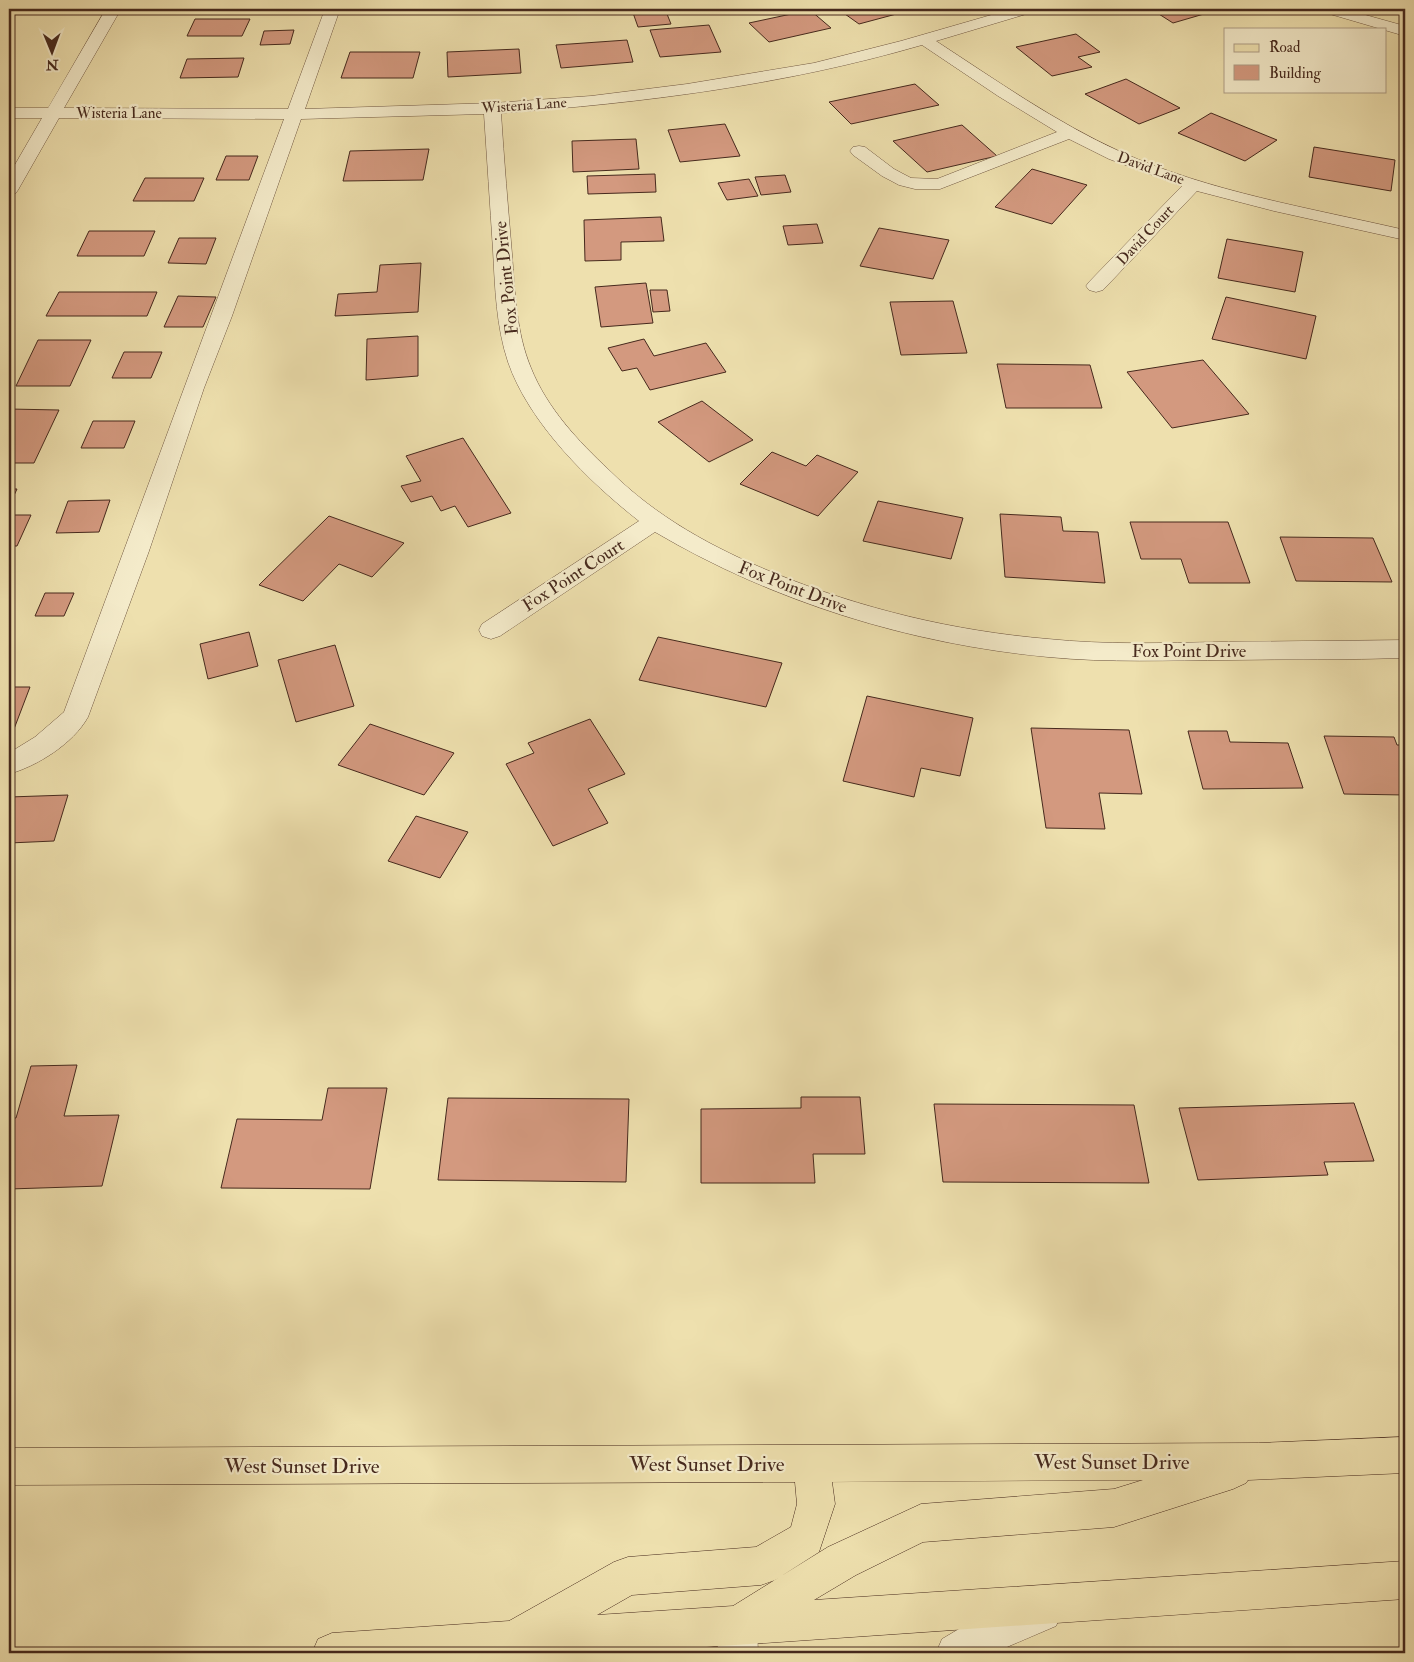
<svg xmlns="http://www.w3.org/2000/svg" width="1414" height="1662" font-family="'IM FELL Double Pica',serif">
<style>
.building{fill:#d3997f;stroke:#46291d}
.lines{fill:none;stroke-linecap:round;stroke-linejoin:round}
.minor-casing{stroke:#705741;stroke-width:1}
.major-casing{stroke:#46291d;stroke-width:1}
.minor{fill:#f4ebca;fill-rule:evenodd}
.major{fill:#eee0ae;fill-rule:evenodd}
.labels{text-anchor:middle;stroke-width:4.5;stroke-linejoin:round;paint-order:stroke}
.far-street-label{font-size:15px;fill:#46291d;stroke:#f4ebca}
.street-label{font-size:18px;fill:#46291d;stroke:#f4ebca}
.near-street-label{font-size:21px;fill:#46291d;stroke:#f4ebca}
</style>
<rect width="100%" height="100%" fill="#eee0ae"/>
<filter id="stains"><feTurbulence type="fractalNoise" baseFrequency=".004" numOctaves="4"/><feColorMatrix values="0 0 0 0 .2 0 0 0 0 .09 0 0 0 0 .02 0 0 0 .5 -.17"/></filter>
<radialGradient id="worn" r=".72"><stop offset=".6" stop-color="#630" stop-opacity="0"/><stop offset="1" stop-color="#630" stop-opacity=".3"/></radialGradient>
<!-- building -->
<g class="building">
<polygon points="9,9 19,9 12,19 9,20"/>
<polygon points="665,9 671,24 638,27 632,10"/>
<polygon points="838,9 915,9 859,24"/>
<polygon points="1151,9 1221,9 1173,23"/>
<polygon points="810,10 831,28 769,42 749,23"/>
<polygon points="195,19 250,19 242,36 187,36"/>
<polygon points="709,25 721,52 660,57 650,30"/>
<polygon points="294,30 290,44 260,45 264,31"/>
<polygon points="1076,34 1100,52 1078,57 1092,67 1052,76 1016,47"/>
<polygon points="627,40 633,62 561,68 556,45"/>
<polygon points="519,49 521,73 448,77 447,52"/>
<polygon points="350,52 420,52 413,78 341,78"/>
<polygon points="244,58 238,77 180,78 187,59"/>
<polygon points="1126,79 1180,108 1139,124 1085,94"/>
<polygon points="915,84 939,105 851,124 829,102"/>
<polygon points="1211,113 1277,140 1245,161 1178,133"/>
<polygon points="725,124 740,156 680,162 668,130"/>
<polygon points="962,125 997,156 927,172 893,141"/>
<polygon points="636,139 639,169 573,172 572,141"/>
<polygon points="1314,147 1395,160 1391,191 1309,177"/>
<polygon points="429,149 423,180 343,181 350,151"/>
<polygon points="226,156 258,156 249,180 216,180"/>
<polygon points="1032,169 1087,185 1052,224 995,207"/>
<polygon points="655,174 656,192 588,194 587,176"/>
<polygon points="785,175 791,192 761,195 755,177"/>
<polygon points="145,178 204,178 194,201 133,201"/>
<polygon points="749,179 758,196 727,200 718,183"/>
<polygon points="661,217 664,241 621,242 621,260 585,261 584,220"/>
<polygon points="817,224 823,243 788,245 783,226"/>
<polygon points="879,228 949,240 933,279 860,266"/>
<polygon points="89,231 155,231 144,256 77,256"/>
<polygon points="179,238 216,238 206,264 168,263"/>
<polygon points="1227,239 1303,252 1295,292 1218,278"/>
<polygon points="421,263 418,312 335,316 338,294 377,292 380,265"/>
<polygon points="646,283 653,323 601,327 595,287"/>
<polygon points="650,290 667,290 670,311 653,312"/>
<polygon points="59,292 157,292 147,316 46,316"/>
<polygon points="178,296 216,297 203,327 164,327"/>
<polygon points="1226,297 1316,316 1306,359 1212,339"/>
<polygon points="953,301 967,353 901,355 890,302"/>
<polygon points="418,336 418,376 366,380 367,339"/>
<polygon points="644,339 654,356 706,343 726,372 650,390 637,368 622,371 608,348"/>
<polygon points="38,340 91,340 70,386 16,386"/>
<polygon points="124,352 162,352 151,378 112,378"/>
<polygon points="1203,360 1249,414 1172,428 1127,372"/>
<polygon points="997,364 1090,365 1102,408 1006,408"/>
<polygon points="702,401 753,440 709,462 658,422"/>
<polygon points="9,409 59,410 34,463 9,463"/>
<polygon points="93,421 135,421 124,448 81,448"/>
<polygon points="463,438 511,513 468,527 455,506 441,511 432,496 411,502 401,486 421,481 406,456"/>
<polygon points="772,452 806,466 817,455 858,472 818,516 740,484"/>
<polygon points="9,489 17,489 9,506"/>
<polygon points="110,500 99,532 56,533 68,501"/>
<polygon points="878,501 963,518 951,559 863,541"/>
<polygon points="1000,514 1061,517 1063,531 1098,532 1105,583 1005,577"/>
<polygon points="9,515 31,515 17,546 9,546"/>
<polygon points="329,516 404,543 372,577 339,564 303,601 259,585"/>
<polygon points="1130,522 1228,522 1250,583 1189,583 1181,559 1141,559"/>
<polygon points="1280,537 1373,538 1392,582 1296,581"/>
<polygon points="45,593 74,593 64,616 35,616"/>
<polygon points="249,632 258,666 208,679 200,644"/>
<polygon points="658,637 782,663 766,707 639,680"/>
<polygon points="335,645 354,706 296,722 278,660"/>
<polygon points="9,687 30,687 14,729 9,729"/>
<polygon points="867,696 973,718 960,776 921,768 914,797 843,781"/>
<polygon points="590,719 625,774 588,789 608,823 553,846 506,764 534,753 528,743"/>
<polygon points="370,724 454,753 424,795 338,765"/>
<polygon points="1031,728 1129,730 1142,794 1099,793 1105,829 1046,828"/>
<polygon points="1188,731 1227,731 1230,742 1288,743 1303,788 1203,789"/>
<polygon points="1324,736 1394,737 1397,745 1405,745 1405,795 1344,794"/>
<polygon points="68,795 54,841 9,843 9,797"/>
<polygon points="416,816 468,832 440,878 388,861"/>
<polygon points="77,1065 64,1116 119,1115 102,1186 9,1189 9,1118 16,1118 31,1066"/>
<polygon points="328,1088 387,1088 370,1189 221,1188 237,1119 322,1120"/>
<polygon points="801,1097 860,1097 865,1154 813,1154 815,1183 701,1183 701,1109 801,1108"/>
<polygon points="448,1098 629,1099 626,1182 438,1180"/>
<polygon points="1354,1103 1374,1161 1324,1162 1328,1175 1198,1180 1179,1108"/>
<polygon points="934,1104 1134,1105 1149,1183 943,1182"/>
</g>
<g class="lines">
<defs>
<g id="minor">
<path d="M106 9H121L64 108 288 109 325 9H340L305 109 494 103 591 96 687 84 814 63 901 41 1012 9H1035L1033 12 936 41C996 80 1055 122 1121 152 1210 192 1310 208 1405 230V240L1274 211 1197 191 1103 290 1096 292 1089 290 1086 286 1089 282 1182 186 1109 159 1069 139 940 189H915L899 185 882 176 853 155 850 151 853 147 859 146 865 147 894 169 911 178 937 179 1057 132 998 96 922 45C784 85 643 103 501 113 504 160 508 207 512 254 515 292 516 332 531 368 547 408 578 441 609 470 656 517 713 548 774 573 862 609 954 631 1048 639 1106 645 1163 643 1221 642 1282 641 1344 641 1405 640V658C1347 660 1289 659 1230 660 1170 660 1109 663 1048 657 910 644 774 602 655 532L500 636 491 639 482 636 479 630 482 624 639 521C589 482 529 423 508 362 496 326 495 287 493 250 490 204 487 159 484 114L301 119 232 316 204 388 149 551 88 717C73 744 37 766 9 774V753L35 737 64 712 284 119 59 118 18 190 15 194 9 195V175L42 118H9V108H48Z"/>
<polygon points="1320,9 1344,9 1405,26 1405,36 1323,12"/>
<polygon points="1042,1592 1056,1598 1062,1612 1056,1626 993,1653 936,1653 942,1639 969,1623"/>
<polygon points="737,1606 751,1612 757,1626 758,1653 718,1653 717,1626 723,1612"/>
</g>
<path id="major" d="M1405 1437V1473L1248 1480 1246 1483 1233 1489 1114 1527 923 1542 856 1575 814 1600 1405 1561V1599L619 1653H312L318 1639 332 1633 509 1621 614 1562 628 1557 756 1547 791 1527 797 1504 795 1482 9 1485V1448L1258 1443ZM1143 1480 1114 1489 921 1504 828 1547 733 1606 597 1615 632 1595 761 1585 775 1580 819 1552 835 1504 832 1482Z"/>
</defs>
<!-- minor casing -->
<use href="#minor" class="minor-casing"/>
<!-- major casing -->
<use href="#major" class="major-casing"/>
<!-- minor -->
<use href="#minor" class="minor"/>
<!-- major -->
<use href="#major" class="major"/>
</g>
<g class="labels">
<!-- far-street labels -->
<g class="far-street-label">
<text transform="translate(524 105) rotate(-4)" y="5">Wisteria Lane</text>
<text x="119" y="118">Wisteria Lane</text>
<text transform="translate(1151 168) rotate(20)" y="5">David Lane</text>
<text transform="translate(1145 235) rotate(-47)" y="5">David Court</text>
</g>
<!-- street labels -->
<g class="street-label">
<text transform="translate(506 278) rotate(-96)" y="6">Fox Point Drive</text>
<text transform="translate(573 575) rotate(-33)" y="6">Fox Point Court</text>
<text transform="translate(793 587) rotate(21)" y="6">Fox Point Drive</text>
<text x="1189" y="657">Fox Point Drive</text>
</g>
<!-- near-street labels -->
<g class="near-street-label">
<text x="1112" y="1469">West Sunset Drive</text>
<text x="707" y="1471">West Sunset Drive</text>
<text x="302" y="1473">West Sunset Drive</text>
</g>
</g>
<!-- margin -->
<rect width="1414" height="1662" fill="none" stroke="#eee0ae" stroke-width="30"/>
<rect x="10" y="10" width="1394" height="1642" fill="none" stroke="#46291d" stroke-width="2.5"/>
<rect x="15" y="15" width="1384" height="1632" fill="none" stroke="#46291d"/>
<!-- legend -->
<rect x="1224" y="28" width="162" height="65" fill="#f4ebca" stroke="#ae9d85"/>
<rect x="1234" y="44" width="25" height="8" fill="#eee0ae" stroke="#ae9d85"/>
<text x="1269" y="52" font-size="15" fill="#46291d">Road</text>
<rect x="1234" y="65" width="25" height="15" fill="#d3997f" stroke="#ae9d85"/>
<text x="1269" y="78" font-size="15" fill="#46291d">Building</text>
<!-- north arrow -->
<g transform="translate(52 52) rotate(179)" stroke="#f4ebca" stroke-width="4" paint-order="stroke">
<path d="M0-4L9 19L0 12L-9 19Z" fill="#46291d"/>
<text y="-8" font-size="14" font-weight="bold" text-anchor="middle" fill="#46291d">N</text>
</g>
<rect width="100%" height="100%" filter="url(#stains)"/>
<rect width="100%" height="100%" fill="url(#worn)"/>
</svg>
